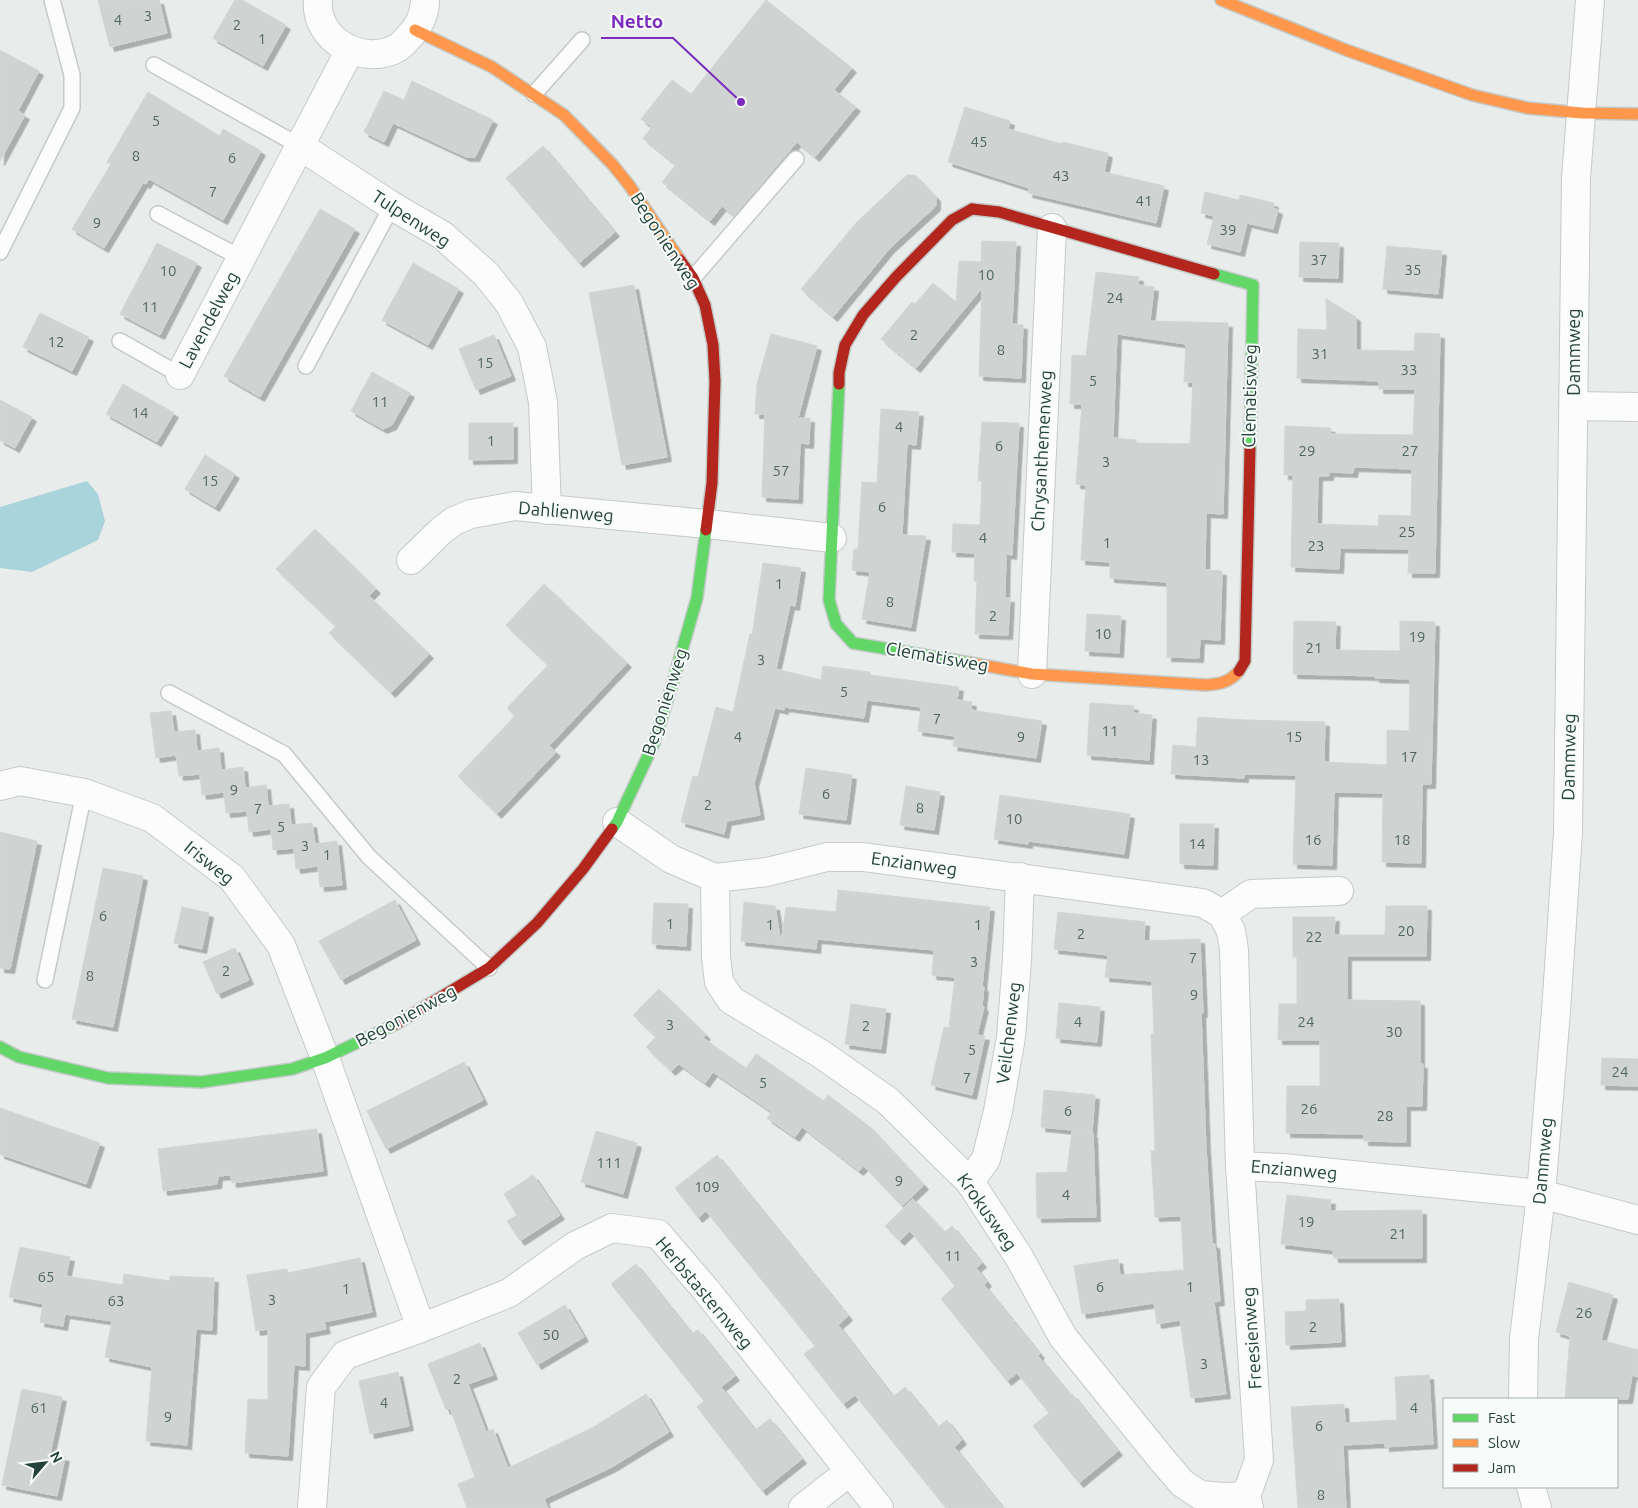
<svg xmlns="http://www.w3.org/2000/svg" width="1638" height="1508" font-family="Ubuntu,sans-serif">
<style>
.water{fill:#a9d4db}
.building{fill:#cfd4d2;stroke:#d1d6d4;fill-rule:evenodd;filter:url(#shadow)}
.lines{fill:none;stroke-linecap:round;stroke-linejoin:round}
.lane-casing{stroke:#c5cac8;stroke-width:18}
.street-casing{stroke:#c5cac8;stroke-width:30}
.fast-casing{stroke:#c3cbc8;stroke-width:14}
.slow-casing{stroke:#c3cbc8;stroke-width:14}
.jam-casing{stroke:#c3cbc8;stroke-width:14}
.lane{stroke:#fcfcfc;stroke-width:15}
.street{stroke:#fcfcfc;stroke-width:28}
.fast{stroke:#63d668;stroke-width:11}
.slow{stroke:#ff974d;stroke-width:11}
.jam{stroke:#b3261e;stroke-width:11}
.labels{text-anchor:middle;stroke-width:4;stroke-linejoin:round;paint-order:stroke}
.number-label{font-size:15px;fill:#506761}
.street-label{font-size:18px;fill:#24423a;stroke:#f7fbf9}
.leader{fill:none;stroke:#7b2cbf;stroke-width:2}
.callout-dot{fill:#7b2cbf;stroke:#f7fbf9;stroke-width:2}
.callout-label{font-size:19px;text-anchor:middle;font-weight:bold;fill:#7b2cbf;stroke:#f7fbf9;stroke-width:4;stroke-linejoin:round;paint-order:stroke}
</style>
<defs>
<filter id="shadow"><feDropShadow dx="4.5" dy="4.5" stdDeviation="0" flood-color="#0004"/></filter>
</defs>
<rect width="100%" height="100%" fill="#e8edeb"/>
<!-- water -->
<polygon class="water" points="87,481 98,494 105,521 98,540 32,572 0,568 0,507"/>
<!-- building -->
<g class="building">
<polygon points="98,0 159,0 167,33 110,47"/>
<polygon points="235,0 242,0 286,25 263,66 213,38"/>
<polygon points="766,0 852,68 834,90 856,107 815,157 797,142 734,216 722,206 710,221 662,182 676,165 643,138 652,127 641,119 672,80 691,94"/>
<polygon points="0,50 39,71 18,111 25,115 0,161"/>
<polygon points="412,81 493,120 475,157 466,157 393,123 384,142 364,132 384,91 404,100"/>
<polygon points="148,92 220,136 223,129 261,151 223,220 149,179 146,184 143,183 104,248 72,229 111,164 107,162"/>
<polygon points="965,107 1010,121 1008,129 1062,144 1063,142 1108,153 1104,172 1164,186 1156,223 1028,193 1029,188 948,162"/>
<polygon points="543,146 615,232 579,263 506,178"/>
<polygon points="907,175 915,175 936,197 936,206 890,248 833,317 801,289 856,223"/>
<polygon points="1205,192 1239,200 1240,195 1274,203 1273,208 1278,210 1273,229 1247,223 1240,252 1207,244 1214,216 1201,213"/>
<polygon points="320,209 355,229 260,397 224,376"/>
<polygon points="982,241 1016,242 1012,324 1023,325 1021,378 979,376 982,288 916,368 881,339 912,302 915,304 933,283 956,302 959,261 981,262"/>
<polygon points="1300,242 1339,243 1338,278 1299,277"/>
<polygon points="157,243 197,263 160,335 120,314"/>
<polygon points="1387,246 1442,251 1438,294 1383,289"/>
<polygon points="413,263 459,289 428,345 382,320"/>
<path d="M1096 272 1139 277 1138 285 1154 287 1150 321 1228 323 1223 514 1206 513 1205 570 1222 571 1220 640 1200 639 1199 658 1167 657V582L1110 578V562L1081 560 1086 485 1076 484 1082 404H1070L1072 355 1086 356ZM1117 334 1186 344 1184 382H1193L1190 444 1136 443V440L1113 438Z"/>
<polygon points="634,285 667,457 622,465 589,293"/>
<path d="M1326 299 1356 317V350L1414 351 1415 333 1440 334 1435 573H1408L1409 549 1340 548 1339 569 1291 567 1293 475H1284L1285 426 1331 428 1330 434 1413 435 1415 389H1379V381L1297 378 1298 329 1327 330ZM1354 467 1412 469 1411 516 1379 515 1378 526 1317 524 1318 476H1329V472L1353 473Z"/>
<polygon points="40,313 89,337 72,371 23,347"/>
<polygon points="771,334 817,346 798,418 810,418 809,444 800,443 798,499 762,497 765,414 755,414 757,384"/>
<polygon points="494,335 511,376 476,390 459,349"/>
<polygon points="372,372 410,393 392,425 383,429 351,411"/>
<polygon points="123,384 174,413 157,442 106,414"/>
<polygon points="0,400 32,417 15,448 0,440"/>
<polygon points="881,409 919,412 916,445 907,444 902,535 926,536 911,627 862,619 870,572 852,570 854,549 858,549 862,482 877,483"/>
<polygon points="982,422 1019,423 1012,555 1006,554 1005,598 1010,598 1008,635 975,634 977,581 974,581 975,553 952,552 953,524 980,525 982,481 978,481"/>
<polygon points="469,423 513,423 513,459 469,460"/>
<polygon points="205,455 235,474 215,507 185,489"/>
<polygon points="315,529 376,589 369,596 429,654 391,693 329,633 336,626 276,569"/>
<polygon points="763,563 801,568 795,606 790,605 776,669 821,680 823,666 870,672 870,675 959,687 957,700 972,702 971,710 1042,721 1036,758 953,746 955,736 918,731 921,707 867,700 864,718 784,707 784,710 775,708 754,783 760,815 727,821 724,834 681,822 693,776 698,777 716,707 733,712 750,634 752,635"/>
<polygon points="544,584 627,663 549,746 556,752 497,814 458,776 515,716 507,708 548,665 506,625"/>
<polygon points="1087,614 1121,616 1119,653 1085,651"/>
<polygon points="1294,621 1336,622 1335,650 1400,651 1400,621 1435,622 1431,784 1422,784 1421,863 1382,862 1383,793 1334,792 1332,865 1293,864 1296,775 1244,774 1244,778 1171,774 1173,745 1196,747 1198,717 1246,720 1325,722 1324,762 1387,765 1387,730 1409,731 1410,679 1375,678 1375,676 1293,674"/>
<polygon points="1090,703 1134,706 1133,713 1152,715 1149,760 1087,755"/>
<polygon points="171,711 174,732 195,730 197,751 219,748 221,770 243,767 245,788 266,785 268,806 289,804 291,825 312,823 315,844 337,841 342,885 320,887 318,866 296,869 294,848 273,850 271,829 249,832 247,811 226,813 224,792 202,795 200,774 179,776 176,755 156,758 150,713"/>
<polygon points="806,768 852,775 846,820 799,814"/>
<polygon points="906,786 940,792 934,830 900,825"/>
<polygon points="1000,795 1130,814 1124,854 1028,841 1028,844 994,839"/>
<polygon points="1180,824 1214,824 1213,865 1180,864"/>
<polygon points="0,832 37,841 10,969 0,968"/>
<polygon points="103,868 143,876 113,1027 72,1019"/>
<polygon points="838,890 990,907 982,987 984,987 982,1006 984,1007 977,1035 985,1036 972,1095 931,1085 944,1027 949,1028 955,977 932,975 934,950 817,939 816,949 741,941 744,902 775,906 781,944 786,907 836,912"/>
<polygon points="395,900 416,940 341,980 319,941"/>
<polygon points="654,903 688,904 686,946 652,944"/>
<polygon points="1386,906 1427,906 1426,956 1347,956 1347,1000 1420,1001 1420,1064 1423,1064 1422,1106 1406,1106 1406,1142 1364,1141 1364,1134 1286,1133 1287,1086 1320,1086 1320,1040 1278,1040 1279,1004 1297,1004 1297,957 1293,957 1293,917 1335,917 1334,935 1385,935"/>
<polygon points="182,907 209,913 202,949 174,943"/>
<polygon points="1058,912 1145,922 1144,941 1200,939 1203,1013 1201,1013 1206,1148 1212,1244 1215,1244 1220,1301 1214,1302 1226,1394 1191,1398 1180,1320 1157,1324 1154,1303 1082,1314 1074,1266 1118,1259 1120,1275 1184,1270 1181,1216 1155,1217 1151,1151 1155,1151 1151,1034 1154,1034 1152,981 1105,977 1108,955 1054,949"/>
<polygon points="235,948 249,980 217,994 203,962"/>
<polygon points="659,989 706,1035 703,1038 746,1068 756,1054 824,1101 828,1095 870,1127 924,1185 902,1206 864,1166 859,1171 802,1127 795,1137 767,1118 772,1112 713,1072 705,1083 679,1064 671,1071 646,1047 656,1037 633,1015"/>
<polygon points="1059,1003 1100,1007 1097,1042 1056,1038"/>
<polygon points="851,1004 886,1009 881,1049 845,1044"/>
<polygon points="1602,1058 1638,1059 1638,1086 1601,1085"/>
<polygon points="464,1062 483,1100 386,1149 367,1111"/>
<polygon points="1044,1090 1095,1095 1092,1132 1041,1127"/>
<polygon points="0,1108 100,1143 86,1184 0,1154"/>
<polygon points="317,1129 323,1171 232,1183 231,1175 218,1176 217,1184 163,1191 158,1149"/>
<polygon points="596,1131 637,1143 623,1194 581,1182"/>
<polygon points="1072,1131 1093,1133 1096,1217 1037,1218 1036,1173 1067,1172"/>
<polygon points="717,1155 848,1316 838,1325 893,1397 905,1387 938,1427 947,1420 962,1440 954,1447 1003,1508 946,1508 855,1395 843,1404 804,1354 815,1346 706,1211 698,1218 675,1188"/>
<polygon points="533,1175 560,1215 520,1241 507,1221 517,1215 504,1194"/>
<polygon points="1287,1195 1331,1200 1330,1211 1422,1210 1422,1258 1334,1258 1333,1250 1281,1244"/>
<polygon points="913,1199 945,1232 952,1226 982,1263 976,1268 987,1282 984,1285 1040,1354 1038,1356 1070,1395 1072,1394 1118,1451 1079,1483 1033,1426 1049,1413 1017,1373 1007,1381 941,1299 955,1286 910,1231 900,1241 885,1226"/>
<polygon points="20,1247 70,1257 66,1276 123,1285 124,1274 170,1281 170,1276 214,1278 212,1330 196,1329 187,1445 146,1441 152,1367 105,1357 112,1321 65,1314 63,1326 40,1322 43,1304 9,1297"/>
<polygon points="360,1258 372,1312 324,1322 326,1329 305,1333 305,1366 294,1365 288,1456 245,1453 248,1399 268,1400 268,1329 256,1331 247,1275 287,1269 288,1273"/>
<polygon points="636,1264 692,1334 698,1330 735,1376 721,1387 755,1430 770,1419 802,1459 762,1491 697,1407 704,1401 611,1284"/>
<polygon points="1569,1282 1613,1295 1601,1340 1638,1350 1638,1377 1632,1375 1628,1399 1565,1399 1570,1336 1556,1332"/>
<polygon points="1339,1299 1341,1342 1286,1345 1285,1312 1306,1311 1306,1300"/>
<polygon points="565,1305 584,1337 537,1365 518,1333"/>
<polygon points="480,1343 493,1375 468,1384 486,1432 493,1429 508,1468 592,1428 646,1394 669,1432 612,1467 544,1499 548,1508 467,1508 458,1484 475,1477 450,1408 446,1410 428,1364"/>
<polygon points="398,1372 409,1426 370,1434 359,1381"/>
<polygon points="1429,1375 1433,1444 1385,1447 1385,1443 1343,1445 1346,1508 1298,1508 1291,1407 1344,1404 1345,1423 1397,1420 1395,1377"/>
<polygon points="22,1389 62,1397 50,1454 65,1457 57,1496 2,1485"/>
</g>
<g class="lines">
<defs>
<g id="lane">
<polyline points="154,65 300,146"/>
<polyline points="534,94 582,40"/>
<polyline points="158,214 241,258"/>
<polyline points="0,252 72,108 72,75 52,0"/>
<polyline points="693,278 796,159"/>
<polyline points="120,341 180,375"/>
<polyline points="306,366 392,206"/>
<polyline points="169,693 284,754 369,857 489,968"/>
<polyline points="45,980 84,793"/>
</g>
<g id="street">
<path d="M318 0C314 40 364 67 397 48 401 46 405 41 408 38 419 27 425 15 425 0"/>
<polyline points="300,146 392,206 442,235 486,274 509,303 532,347 543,402 547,510"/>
<polyline points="180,375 350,50"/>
<polyline points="1574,406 1638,407"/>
<polyline points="411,560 442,530 454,521 471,514 515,506 707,524 832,538"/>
<polyline points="1032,674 1052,228"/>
<polyline points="0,786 20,781 84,793 152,818 232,878 281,945 325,1058 421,1328"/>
<polyline points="617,822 671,859 715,878 767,872 827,857 863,857 1203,903 1222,914 1231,931 1234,950 1240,1166 1283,1168 1541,1194 1638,1220"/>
<polyline points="715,878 716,957 719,982 731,1000 821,1054 888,1101 970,1182 1019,1257 1063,1337 1159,1456 1182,1483 1200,1495 1223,1497 1246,1496"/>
<polyline points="1222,914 1251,894 1339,891"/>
<polyline points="1240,1166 1259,1460 1246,1496 1249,1508"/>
<polyline points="970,1182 986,1159 998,1111 1011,1037 1017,960 1020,877"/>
<polyline points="1523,1399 1524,1339 1541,1194 1556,1011 1568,833 1576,178 1590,0"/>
<polyline points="1531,1487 1537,1508"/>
<polyline points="312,1508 321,1387 345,1355 421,1328 509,1293 575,1246 612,1228 658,1234 706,1290 879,1508"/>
<polyline points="803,1508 849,1472"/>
</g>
<g id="fast">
<polyline points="1214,274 1253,285 1250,449"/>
<polyline points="839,384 829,600 836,624 853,643 970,663"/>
<polyline points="612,829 617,822 654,743 672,685 697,598 706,530"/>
<polyline points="0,1047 19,1057 108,1078 202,1082 292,1069 325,1058 396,1024"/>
</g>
<g id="slow">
<polyline points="1221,0 1346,50 1472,95 1527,108 1582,113 1638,114"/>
<polyline points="415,30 492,67 564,115 613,165 629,185 680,260"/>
<path d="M970 663 1032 674 1206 685C1220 684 1230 682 1239 671"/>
</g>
<g id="jam">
<polyline points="972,209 999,212 1214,274"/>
<polyline points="680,260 693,278 705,305 713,345 715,381 712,483 706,530"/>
<polyline points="839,384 839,373 845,345 863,315 896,277 952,220 972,209"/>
<polyline points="1239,671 1245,661 1250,449"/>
<polyline points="396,1024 489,968 537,923 583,869 612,829"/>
</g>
</defs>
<!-- lane casing -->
<use href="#lane" class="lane-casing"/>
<!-- street casing -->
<use href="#street" class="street-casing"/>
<!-- fast casing -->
<use href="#fast" class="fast-casing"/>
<!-- slow casing -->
<use href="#slow" class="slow-casing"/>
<!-- jam casing -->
<use href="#jam" class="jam-casing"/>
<!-- lane -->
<use href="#lane" class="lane"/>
<!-- street -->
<use href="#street" class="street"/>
<!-- fast -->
<use href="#fast" class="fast"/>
<!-- slow -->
<use href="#slow" class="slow"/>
<!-- jam -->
<use href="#jam" class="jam"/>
</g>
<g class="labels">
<!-- number labels -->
<g class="number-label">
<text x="148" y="21">3</text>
<text x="118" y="25">4</text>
<text x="237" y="30">2</text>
<text x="262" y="44">1</text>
<text x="156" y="126">5</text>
<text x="979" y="147">45</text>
<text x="136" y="161">8</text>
<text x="232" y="163">6</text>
<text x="1061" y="181">43</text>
<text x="213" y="197">7</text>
<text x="1144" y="206">41</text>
<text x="97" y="228">9</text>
<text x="1228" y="235">39</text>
<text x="1319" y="265">37</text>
<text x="1413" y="275">35</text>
<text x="168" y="276">10</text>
<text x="986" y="280">10</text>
<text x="1115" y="303">24</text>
<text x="150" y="312">11</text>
<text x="914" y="340">2</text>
<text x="56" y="347">12</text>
<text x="1001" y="355">8</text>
<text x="1320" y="359">31</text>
<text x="485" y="368">15</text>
<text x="1409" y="375">33</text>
<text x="1093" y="386">5</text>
<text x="380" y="407">11</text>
<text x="140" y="418">14</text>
<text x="899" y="432">4</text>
<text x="491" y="446">1</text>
<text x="999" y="451">6</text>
<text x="1307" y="456">29</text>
<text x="1410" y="456">27</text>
<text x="1106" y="467">3</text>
<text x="781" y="476">57</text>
<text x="210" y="486">15</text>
<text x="882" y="512">6</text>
<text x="1407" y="537">25</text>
<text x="983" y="543">4</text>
<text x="1107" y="548">1</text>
<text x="1316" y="551">23</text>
<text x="779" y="589">1</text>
<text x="890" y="607">8</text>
<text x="993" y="621">2</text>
<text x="1103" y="639">10</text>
<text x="1417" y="642">19</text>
<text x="1314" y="653">21</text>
<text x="761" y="665">3</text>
<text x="844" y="697">5</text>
<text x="937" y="724">7</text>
<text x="1110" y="736">11</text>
<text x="738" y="742">4</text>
<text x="1021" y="742">9</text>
<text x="1294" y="742">15</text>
<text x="1409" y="762">17</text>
<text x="1201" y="765">13</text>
<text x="234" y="795">9</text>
<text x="826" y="799">6</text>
<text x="708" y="810">2</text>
<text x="920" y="813">8</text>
<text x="258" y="814">7</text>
<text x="1014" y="824">10</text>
<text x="281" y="832">5</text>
<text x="1313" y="845">16</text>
<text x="1402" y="845">18</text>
<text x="1197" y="849">14</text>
<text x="305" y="851">3</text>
<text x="327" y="860">1</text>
<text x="103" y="921">6</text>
<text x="670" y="929">1</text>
<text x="770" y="930">1</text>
<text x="978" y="930">1</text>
<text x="1406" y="936">20</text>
<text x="1081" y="939">2</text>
<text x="1314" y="942">22</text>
<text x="1193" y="963">7</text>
<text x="974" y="967">3</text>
<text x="226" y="976">2</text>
<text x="90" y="981">8</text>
<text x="1194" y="1000">9</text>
<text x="1078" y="1027">4</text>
<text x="1306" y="1027">24</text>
<text x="670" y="1030">3</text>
<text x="866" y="1031">2</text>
<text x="1394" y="1037">30</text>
<text x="972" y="1055">5</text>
<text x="1620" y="1077">24</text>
<text x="967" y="1083">7</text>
<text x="763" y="1088">5</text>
<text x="1309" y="1114">26</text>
<text x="1068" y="1116">6</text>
<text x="1385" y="1121">28</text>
<text x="609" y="1168">111</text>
<text x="899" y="1186">9</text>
<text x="707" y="1192">109</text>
<text x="1066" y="1200">4</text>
<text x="1306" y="1227">19</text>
<text x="1398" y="1239">21</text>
<text x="953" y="1261">11</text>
<text x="46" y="1282">65</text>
<text x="1100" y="1292">6</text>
<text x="1190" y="1292">1</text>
<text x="346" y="1294">1</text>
<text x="272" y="1305">3</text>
<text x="116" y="1306">63</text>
<text x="1584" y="1318">26</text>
<text x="1313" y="1332">2</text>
<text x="551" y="1340">50</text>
<text x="1204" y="1369">3</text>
<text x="457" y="1384">2</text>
<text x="384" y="1408">4</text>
<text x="39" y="1413">61</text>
<text x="1414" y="1413">4</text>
<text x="168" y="1422">9</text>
<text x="1319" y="1431">6</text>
<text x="1321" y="1500">8</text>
</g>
<!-- street labels -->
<g class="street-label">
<text transform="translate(411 219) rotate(33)" y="6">Tulpenweg</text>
<text transform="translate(665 241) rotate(57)" y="6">Begonienweg</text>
<text transform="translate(209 320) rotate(-62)" y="6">Lavendelweg</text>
<text transform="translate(1574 352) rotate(-90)" y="6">Dammweg</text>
<text transform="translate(1250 396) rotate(-89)" y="6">Clematisweg</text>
<text transform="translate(1042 451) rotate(-87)" y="6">Chrysanthemenweg</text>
<text transform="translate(566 512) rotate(5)" y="6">Dahlienweg</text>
<text transform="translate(937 657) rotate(10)" y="6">Clematisweg</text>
<text transform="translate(665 702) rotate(-72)" y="6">Begonienweg</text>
<text transform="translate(1569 757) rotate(-89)" y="6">Dammweg</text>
<text transform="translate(209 863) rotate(39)" y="6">Irisweg</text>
<text transform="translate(914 864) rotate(8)" y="6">Enzianweg</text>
<text transform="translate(406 1016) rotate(-28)" y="6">Begonienweg</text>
<text transform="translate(1009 1033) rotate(-83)" y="6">Veilchenweg</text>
<text transform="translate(1543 1161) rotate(-85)" y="6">Dammweg</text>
<text transform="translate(1294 1170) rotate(5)" y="6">Enzianweg</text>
<text transform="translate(987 1212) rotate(55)" y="6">Krokusweg</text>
<text transform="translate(704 1293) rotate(50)" y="6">Herbstasternweg</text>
<text transform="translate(1252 1338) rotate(-94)" y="6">Freesienweg</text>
</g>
</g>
<!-- callouts -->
<path class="leader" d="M741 102L673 38H601"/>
<circle class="callout-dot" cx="741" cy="102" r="5"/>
<g class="callout-label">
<text x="637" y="28">Netto</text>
</g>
<!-- legend -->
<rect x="1443" y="1398" width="175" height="90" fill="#f7fbf9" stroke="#a3b1ad"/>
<rect x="1453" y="1414" width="25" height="8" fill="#63d668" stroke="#a3b1ad"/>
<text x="1488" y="1423" font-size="15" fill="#24423a">Fast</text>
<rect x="1453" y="1439" width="25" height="8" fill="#ff974d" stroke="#a3b1ad"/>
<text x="1488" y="1448" font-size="15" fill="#24423a">Slow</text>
<rect x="1453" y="1464" width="25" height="8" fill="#b3261e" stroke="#a3b1ad"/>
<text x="1488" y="1473" font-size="15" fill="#24423a">Jam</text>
<!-- north arrow -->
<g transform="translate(45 1463) rotate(62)" stroke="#f7fbf9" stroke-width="4" paint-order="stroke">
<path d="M0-4L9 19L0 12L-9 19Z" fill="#24423a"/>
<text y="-8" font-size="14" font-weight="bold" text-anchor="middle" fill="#24423a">N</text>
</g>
</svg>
